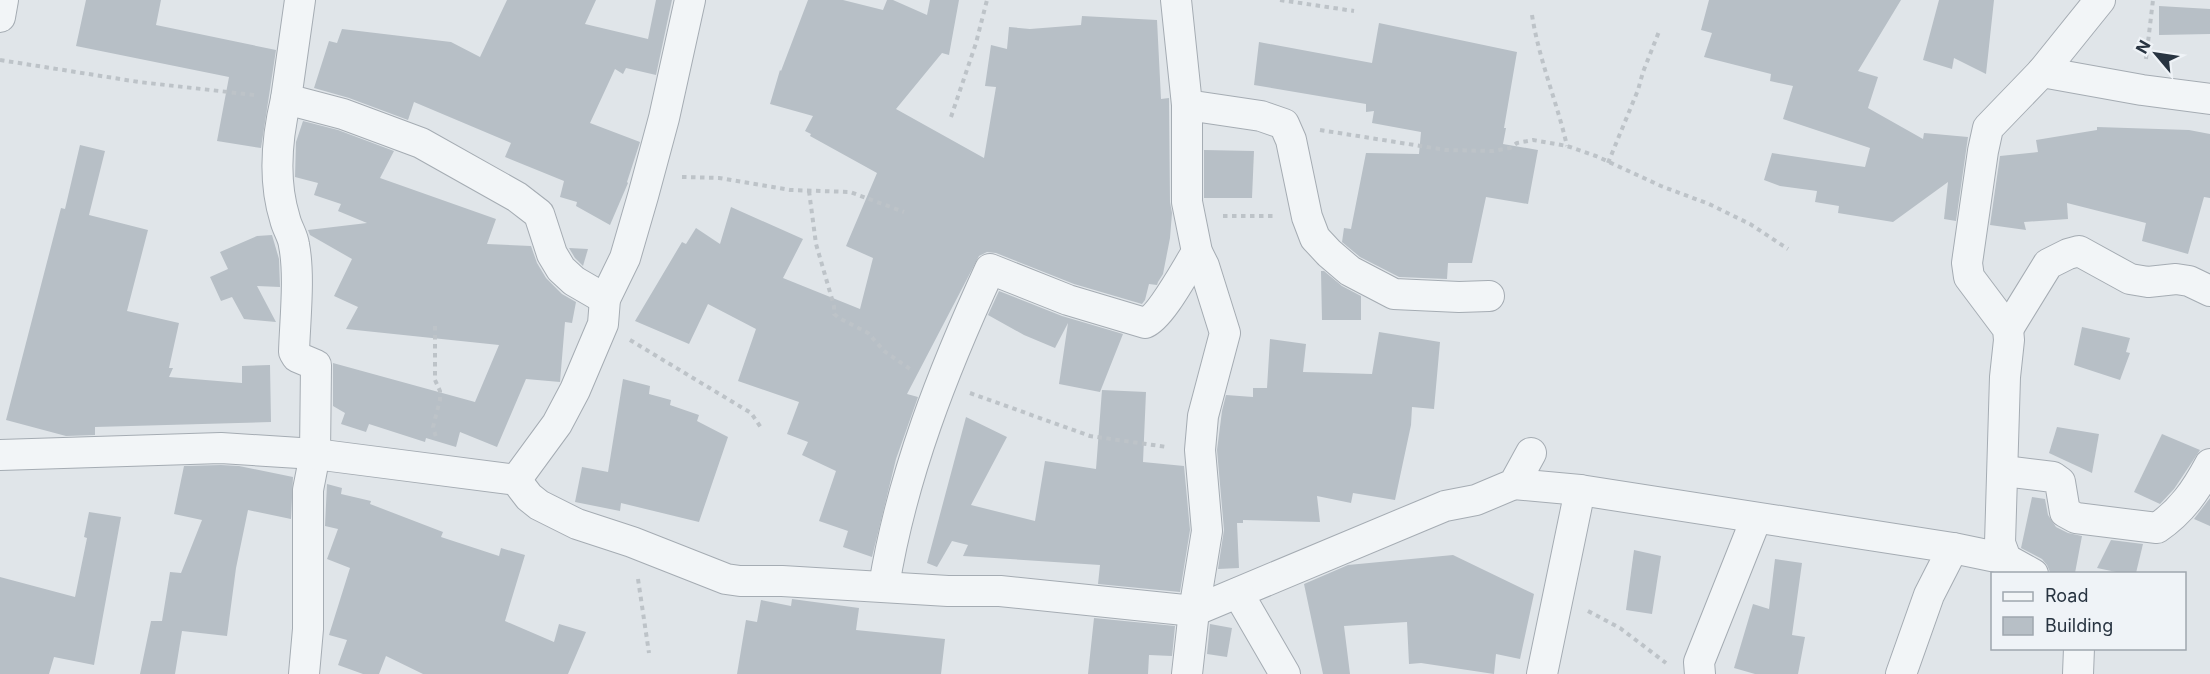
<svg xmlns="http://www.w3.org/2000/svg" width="2210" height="674" font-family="Inter,sans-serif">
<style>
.building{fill:#b7bfc6}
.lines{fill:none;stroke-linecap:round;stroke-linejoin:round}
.street-casing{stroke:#a5acb3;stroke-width:32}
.path{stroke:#bdc3c8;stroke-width:4;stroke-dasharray:4.5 4.5;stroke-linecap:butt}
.street{stroke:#f2f5f7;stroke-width:30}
</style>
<rect width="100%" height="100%" fill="#e0e5e9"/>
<!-- building -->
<g class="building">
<polygon points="86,0 161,0 156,25 276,50 261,148 217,141 229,77 76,46"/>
<polygon points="507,0 596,0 585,24 648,39 656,0 672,0 656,75 626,68 623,74 615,69 590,123 640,142 627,182 628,183 610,225 576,206 577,202 560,197 564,181 505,157 511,143 414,102 408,120 349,98 314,88 329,41 337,43 342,29 451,42 480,57"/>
<polygon points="808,0 843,0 883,10 887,0 893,0 927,15 930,0 959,0 949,55 942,53 896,109 984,158 996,87 985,86 991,45 1007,49 1009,27 1030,29 1081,25 1082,16 1157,20 1161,99 1169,98 1170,202 1172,213 1170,238 1163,274 1158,282 1157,285 1149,284 1145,300 1142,304 1074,284 996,253 987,252 979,256 907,394 918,397 896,459 872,557 843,547 848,531 819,521 836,471 802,455 808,442 787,434 799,402 738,381 756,329 708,304 689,344 635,321 682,242 686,244 696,228 720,244 731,207 803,239 783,278 860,309 873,258 846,246 877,173 810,136 811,134 805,131 813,116 770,104 780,70 781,71"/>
<polygon points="1709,0 1901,0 1858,71 1878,77 1868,108 1923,139 1924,133 1968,137 1956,221 1944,219 1948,182 1893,222 1838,213 1839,206 1815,202 1817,191 1780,186 1764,180 1772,153 1865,167 1870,148 1783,119 1793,86 1770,81 1771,74 1704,57 1712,33 1701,30"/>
<polygon points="1939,0 1994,0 1986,74 1954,58 1952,69 1923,60"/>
<polygon points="2159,6 2210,9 2210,34 2159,35"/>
<polygon points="1379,23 1517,52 1504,128 1506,128 1503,144 1538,150 1528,204 1486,197 1472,263 1448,263 1447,279 1399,277 1360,257 1342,242 1344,228 1351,229 1366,153 1419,154 1421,132 1372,123 1374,111 1366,112 1366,104 1254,85 1259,42 1372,63"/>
<polygon points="303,121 338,130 394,151 380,178 496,219 487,244 531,246 537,263 546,278 562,294 576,302 572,323 565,322 560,382 526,379 497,447 460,432 456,447 426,438 425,442 369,424 366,432 341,424 345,413 333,406 333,363 475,402 499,345 346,329 358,307 334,296 352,259 310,235 308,230 367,223 338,211 341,204 314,195 318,183 295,177 296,142"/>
<polygon points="2097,127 2189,130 2210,134 2210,198 2204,197 2188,254 2142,241 2146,223 2067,203 2068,219 2024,222 2026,230 1990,225 2000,156 2038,152 2036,140 2097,130"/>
<polygon points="80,145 105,151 89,215 148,230 127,311 179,323 169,368 173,368 169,377 242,383 242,366 270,365 271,422 95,427 95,435 66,436 6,420 61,208 65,209"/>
<polygon points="1204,150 1254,151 1252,198 1204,198"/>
<polygon points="272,235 279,259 280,287 257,286 276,322 244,319 232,297 221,301 210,277 228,269 220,252 257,236"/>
<polygon points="569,248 588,249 583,266 575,258"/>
<polygon points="1321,271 1324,271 1342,286 1361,296 1361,320 1322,320"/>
<polygon points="999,291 1062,316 1123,334 1100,392 1059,384 1068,323 1055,348 1024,335 988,315"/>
<polygon points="2082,327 2130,338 2126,352 2130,353 2120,380 2074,365"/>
<polygon points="1379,332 1440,342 1434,409 1412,407 1411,425 1395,500 1353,493 1351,503 1317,496 1320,522 1243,520 1243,523 1237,523 1239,568 1218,569 1224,530 1217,450 1222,411 1226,395 1253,397 1253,388 1267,388 1270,339 1306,344 1303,372 1372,374"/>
<polygon points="623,379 650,386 649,394 671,400 670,405 699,415 697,421 728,437 699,522 621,503 620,511 575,502 582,467 608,472"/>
<polygon points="1102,390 1146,392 1143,462 1184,466 1190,530 1180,592 1098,584 1100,565 963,556 968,545 952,541 937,567 927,563 966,417 1007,437 971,505 1035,521 1045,461 1096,469"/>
<polygon points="2057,427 2099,434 2092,473 2049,453"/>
<polygon points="2162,434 2200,450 2174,489 2160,504 2134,492"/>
<polygon points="221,465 239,466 293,477 291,519 248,510 236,568 227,636 182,631 175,674 140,674 151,621 162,621 170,572 181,573 202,520 174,514 184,466"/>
<polygon points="327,484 342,488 341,494 371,501 370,504 443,532 441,537 499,556 501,548 525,555 505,621 554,642 559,624 586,632 568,674 423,674 386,656 379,674 363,674 338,665 347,640 329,635 350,568 327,559 338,529 325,526"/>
<polygon points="2032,497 2045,499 2048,515 2056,527 2068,533 2082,536 2075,573 2050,572 2047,565 2042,559 2021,548"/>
<polygon points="2210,498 2210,526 2194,519"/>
<polygon points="89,512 121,517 94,665 54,657 49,674 0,674 0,577 75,597 87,538 84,537"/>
<polygon points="2111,540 2143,544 2136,573 2121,573 2097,568"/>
<polygon points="1634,550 1661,556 1652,614 1626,610"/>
<polygon points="1453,555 1534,594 1520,659 1496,654 1494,674 1421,663 1409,664 1407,622 1344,626 1350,674 1323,674 1304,584 1348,565"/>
<polygon points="1775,559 1802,563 1792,635 1805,637 1798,674 1755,674 1734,668 1753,604 1769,609"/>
<polygon points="792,599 859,608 856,630 945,639 941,674 737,674 746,620 757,622 761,600 791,606"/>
<polygon points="1094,618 1175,626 1172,656 1149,655 1148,674 1088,674"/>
<polygon points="1210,624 1232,628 1227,657 1207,654"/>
</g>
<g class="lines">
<defs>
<g id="street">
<polyline points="300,0 286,99 343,114 421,143 517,197 539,214 552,254 561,269 574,281 605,299"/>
<polyline points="1176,0 1187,105 1261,116 1284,124 1291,140 1307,217 1315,238 1329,253 1350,271 1394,294 1459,297 1489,296"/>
<polyline points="0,17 3,0"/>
<polyline points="2042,72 2142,90 2210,99"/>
<path d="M286 99C277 137 273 181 285 219 287 228 293 236 294 245 300 275 295 320 294 352L297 357 316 365 315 454 308 490V629L304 674"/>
<polyline points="2008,329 2048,264 2068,254 2079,251 2130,279 2148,282 2176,279 2189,281 2210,291"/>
<polyline points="0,455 221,448 315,454 516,480 529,497 539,505 577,524 632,542 726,579 740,581 782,581 948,591 1000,591 1194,611 1421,516 1445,506 1476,500 1514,484 1531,453"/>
<path d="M2004 471 2053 477 2060 482 2065 512 2076 518 2157 528C2182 511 2196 490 2210 464"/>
<polyline points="516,480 557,424 575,390 603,324 605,299 625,258 643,196 664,118 690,0"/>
<polyline points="1514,484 1580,490 1953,548 2006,559"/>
<polyline points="2033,574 2006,559 2000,543 2005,377 2009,340 2008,329 1969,277 1967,263 1983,151 1988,128 2042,72 2100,0"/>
<path d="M884 586C902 475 943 371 990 269L1068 300 1145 323C1161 317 1186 269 1197 252"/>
<polyline points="1238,593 1285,674"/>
<polyline points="1187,674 1194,611 1207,531 1200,450 1203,416 1225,333 1204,266 1197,252 1187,202 1187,105"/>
<polyline points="1542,674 1580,490"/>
<polyline points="1700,674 1699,662 1756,519"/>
<polyline points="1901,674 1929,595 1953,548"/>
<polyline points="2078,674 2079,648"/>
</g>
</defs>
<!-- street casing -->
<use href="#street" class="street-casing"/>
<!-- path -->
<g class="path">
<polyline points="1280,0 1354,11"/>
<path d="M1532 15C1539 60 1557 102 1567 146"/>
<polyline points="2146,59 2153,0"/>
<polyline points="0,60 139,82 255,95"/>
<polyline points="951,117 976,43 987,0"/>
<polyline points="1320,130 1446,150 1493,151 1510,148 1517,143 1533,140 1567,146 1596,156 1661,186 1709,204 1750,224 1788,249"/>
<polyline points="1608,163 1638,90 1643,72 1660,29"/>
<polyline points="682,177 719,178 790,190 850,192 904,212"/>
<polyline points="809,191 816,244 834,306 834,314 839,318 868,333 884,351 913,371"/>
<polyline points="1223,216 1276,216"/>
<polyline points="435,326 435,380 440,391 440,400 433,427 436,437"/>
<polyline points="630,340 751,413 762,429"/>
<polyline points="970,393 1090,436 1167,447"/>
<polyline points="638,579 649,653"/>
<polyline points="1588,611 1620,628 1666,663"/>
</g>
<!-- street -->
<use href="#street" class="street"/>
</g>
<!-- legend -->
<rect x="1991" y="572" width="195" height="78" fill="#eff3f7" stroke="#9fa7ae" stroke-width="1.5"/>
<rect x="2003" y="592" width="30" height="9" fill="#f2f5f7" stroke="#9fa7ae" stroke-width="1.5"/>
<text x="2045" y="602" font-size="18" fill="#283441">Road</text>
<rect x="2003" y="617" width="30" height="18" fill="#b7bfc6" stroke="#9fa7ae" stroke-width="1.5"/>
<text x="2045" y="632" font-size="18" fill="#283441">Building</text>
<!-- north arrow -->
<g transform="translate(2156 54) rotate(299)" stroke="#eff3f7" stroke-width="4.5" paint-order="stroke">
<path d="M0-4.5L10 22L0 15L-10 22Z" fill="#283441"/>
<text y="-9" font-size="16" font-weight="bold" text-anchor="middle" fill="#283441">N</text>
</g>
</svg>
